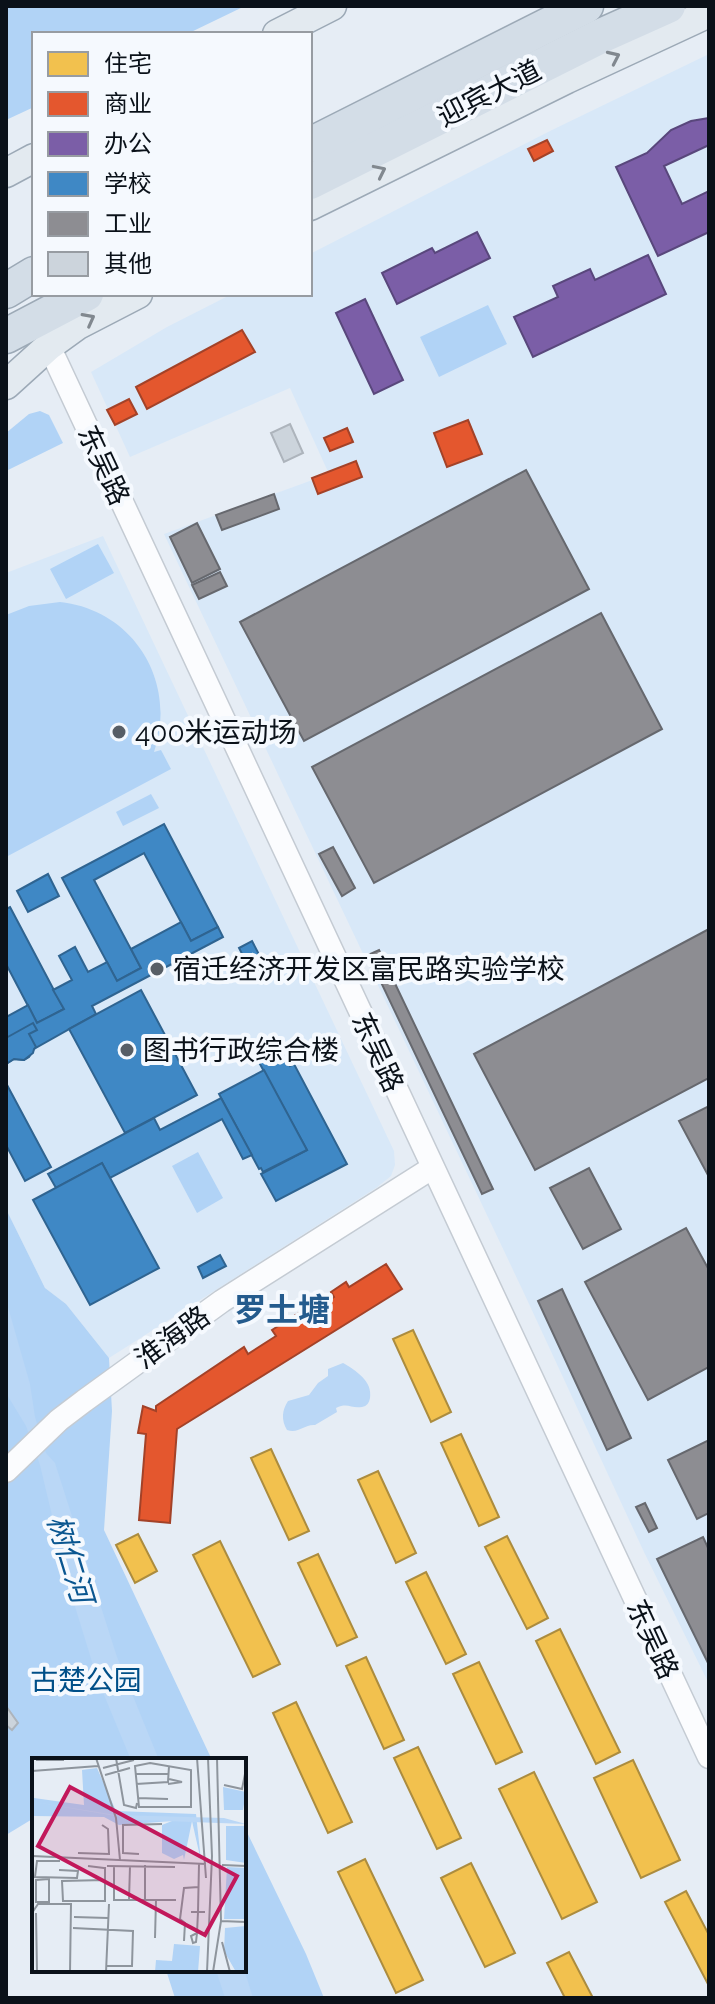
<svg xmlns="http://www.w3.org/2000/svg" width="715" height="2004" font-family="Raleway,'Noto Sans SC',sans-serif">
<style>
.built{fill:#d8e8f8}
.green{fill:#b1d3f6}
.water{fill:#bad7f6}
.homes{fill:#f2c14e;stroke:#ac8c3e;stroke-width:2}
.shops{fill:#e4572e;stroke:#a34228;stroke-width:2}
.offices{fill:#7b5ea7;stroke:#59477c;stroke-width:2}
.schools{fill:#3f88c5;stroke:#2f6491;stroke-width:2}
.industry{fill:#8d8d92;stroke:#66686e;stroke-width:2}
.building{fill:#ccd4dc;stroke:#adb4bc;stroke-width:2}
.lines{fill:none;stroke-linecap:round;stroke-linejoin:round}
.minor-casing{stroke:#c4cbd3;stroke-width:25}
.major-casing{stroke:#9ca9b6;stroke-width:31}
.highway-casing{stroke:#9ca9b6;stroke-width:37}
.minor{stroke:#fbfcfe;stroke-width:22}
.major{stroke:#e3eaf0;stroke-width:28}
.highway{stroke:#d3dde7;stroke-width:34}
.oneway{stroke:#81888f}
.poi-dot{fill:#575e66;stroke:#f5f9fe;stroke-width:3}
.labels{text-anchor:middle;stroke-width:8;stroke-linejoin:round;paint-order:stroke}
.street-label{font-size:28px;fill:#0a1119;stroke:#f5f9fe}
.poi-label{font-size:28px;fill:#0a1119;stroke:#f5f9fe;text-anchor:start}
.park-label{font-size:28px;fill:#004f88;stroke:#f5f9fe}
.water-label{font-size:30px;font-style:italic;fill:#0a5690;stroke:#f5f9fe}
.quarter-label{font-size:32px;font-weight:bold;fill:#245b8d;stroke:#f5f9fe}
.inset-road{fill:none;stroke:#8e959d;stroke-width:2}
.view{fill:#c2185b;fill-opacity:0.15;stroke:#c2185b;stroke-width:4}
.inset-edge{fill:none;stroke:#0a1119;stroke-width:4}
</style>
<rect width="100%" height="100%" fill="#e6edf5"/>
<!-- built -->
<g class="built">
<polygon points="709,54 709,1684 644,1552 523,1291 164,534 329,474 290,388 130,457 91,372 167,327 232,294 310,294 310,254 550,131"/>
<polygon points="103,536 394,1151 395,1165 391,1176 376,1188 109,1358 66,1304 45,1288 6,1209 6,573"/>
</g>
<!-- green -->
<g class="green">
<polygon points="6,6 245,6 187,34 34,34 34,107 6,120"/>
<polygon points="488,305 507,344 439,377 420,337"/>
<polygon points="40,411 49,415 63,443 6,471 6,433 29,414"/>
<polygon points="98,544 114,573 66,599 50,569"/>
<path d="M60 602C134 610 178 682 154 752L161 750 171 769 6 857V615L29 606Z"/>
<polygon points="151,794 159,808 123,826 116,812"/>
<polygon points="198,1152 223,1198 197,1213 172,1166"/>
<polygon points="6,1209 45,1288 66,1304 109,1358 112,1411 104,1530 212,1760 34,1760 34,1818 6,1835 6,1478 17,1468 6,1455"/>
<polygon points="244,1826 306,1954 324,1998 175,1998 166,1970 244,1970"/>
</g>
<!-- water -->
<g class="water">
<polygon points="6,1300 30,1384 35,1417 46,1453 55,1463 117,1657 159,1760 131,1760 97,1678 69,1587 40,1465 26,1426 6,1393"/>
<path d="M343 1363C355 1370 373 1381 370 1398 369 1403 367 1406 362 1407 351 1409 348 1402 336 1408L337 1412 315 1425C304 1424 299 1434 287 1430 281 1420 282 1410 288 1401L309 1395 318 1383 328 1376V1369Z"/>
<polygon points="244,1969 253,1998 225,1998 216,1970"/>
</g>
<!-- homes -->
<g class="homes">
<polygon points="413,1330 451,1412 431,1422 393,1339"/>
<polygon points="461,1434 499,1517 479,1526 441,1443"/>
<polygon points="271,1449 309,1531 289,1540 251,1458"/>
<polygon points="378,1471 416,1553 396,1563 358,1480"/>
<polygon points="138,1534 157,1571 135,1583 116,1545"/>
<polygon points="507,1536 548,1618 527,1629 485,1547"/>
<polygon points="220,1541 280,1664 253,1677 193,1555"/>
<polygon points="318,1554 357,1637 337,1646 298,1563"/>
<polygon points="426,1572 466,1654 446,1664 406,1582"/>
<polygon points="560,1629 620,1752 596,1764 536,1641"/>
<polygon points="366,1657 404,1740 384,1749 346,1666"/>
<polygon points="479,1662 522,1752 496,1764 453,1674"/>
<polygon points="296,1702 352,1822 328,1833 273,1713"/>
<polygon points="418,1747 461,1838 437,1849 394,1758"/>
<polygon points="633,1760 680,1860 641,1878 594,1778"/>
<polygon points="534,1772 597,1902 562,1919 499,1789"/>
<polygon points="365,1859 423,1980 396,1993 338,1872"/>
<polygon points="471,1863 515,1953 485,1967 441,1878"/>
<polygon points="686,1891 709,1935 709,1986 665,1902"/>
<polygon points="569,1952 593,1998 565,1998 547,1963"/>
</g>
<!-- shops -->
<g class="shops">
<polygon points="547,140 553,151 534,161 528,149"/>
<polygon points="242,330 255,352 147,409 136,387"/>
<polygon points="129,399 137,414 115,425 107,410"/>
<polygon points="468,420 482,454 447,467 434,433"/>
<polygon points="347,428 353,442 330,451 324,438"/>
<polygon points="356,461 362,477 318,494 312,478"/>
<polygon points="386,1264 402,1289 177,1429 170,1523 139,1520 146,1434 138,1433 143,1406 156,1411 156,1406 244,1347 248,1354 276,1336 272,1330 318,1301 321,1306 334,1297 331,1292 346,1282 349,1287"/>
</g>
<!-- offices -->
<g class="offices">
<polygon points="709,118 709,145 664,166 682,204 709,191 709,232 658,256 616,167 647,153 671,130 691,121"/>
<polygon points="477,232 490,258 397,304 382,273 432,248 435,253"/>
<polygon points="648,255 666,294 533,357 514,317 558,297 553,286 590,269 595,280"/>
<polygon points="365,299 403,380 374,394 336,313"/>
</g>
<!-- schools -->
<g class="schools">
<polygon points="164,824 218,927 191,941 144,853 94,880 141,968 117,981 62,878"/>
<polygon points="48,874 59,896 28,912 17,891"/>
<polygon points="10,907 64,1009 37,1023 6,964 6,909"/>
<polygon points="181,922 191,941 218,927 223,937 92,1006 96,1014 34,1049 29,1057 24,1060 14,1059 6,1064 6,1017 28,1005 37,1023 64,1009 53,990 72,980 59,956 75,947 88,972 107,962 117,981 141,968 131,949"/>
<polygon points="252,941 265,966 252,973 239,948"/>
<polygon points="141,990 197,1095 125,1133 69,1029"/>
<polygon points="33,1023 37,1030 29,1034 36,1047 34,1049 33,1053 24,1060 14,1059 6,1064 6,1038"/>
<polygon points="277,1041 282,1050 271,1056 275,1063 286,1058 290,1066 294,1064 347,1164 276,1201 261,1174 307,1150 255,1055 263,1051 262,1049"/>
<polygon points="264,1070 307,1150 263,1172 261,1168 259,1169 219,1094"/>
<polygon points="6,1083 51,1167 25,1181 6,1145"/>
<polygon points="221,1098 252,1155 243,1159 222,1119 110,1178 102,1163 56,1188 48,1174 154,1118 160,1130"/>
<polygon points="102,1163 159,1268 90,1305 33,1200"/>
<polygon points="220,1255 226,1266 203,1278 198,1267"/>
</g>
<!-- industry -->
<g class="industry">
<polygon points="526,470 589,589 304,741 240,622"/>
<polygon points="274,494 279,509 222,530 216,515"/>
<polygon points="197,523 220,569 192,583 170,537"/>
<polygon points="220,572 227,586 199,599 192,585"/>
<polygon points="601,613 662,729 374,883 312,767"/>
<polygon points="333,847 355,888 342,896 319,854"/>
<polygon points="709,929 709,1078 535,1170 474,1054"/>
<polygon points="379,950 493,1189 482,1194 368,955"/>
<polygon points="709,1106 709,1177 679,1121"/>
<polygon points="589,1168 621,1229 583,1249 550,1188"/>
<polygon points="686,1228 709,1270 709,1367 648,1400 585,1282"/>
<polygon points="562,1289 631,1438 607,1450 538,1301"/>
<polygon points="709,1440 709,1513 697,1519 668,1460"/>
<polygon points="645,1503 657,1528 649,1532 636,1507"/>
<polygon points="703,1537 709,1550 709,1665 657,1559"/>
</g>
<!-- building -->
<g class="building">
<polygon points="290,424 303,453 284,462 271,433"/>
<polygon points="6,1706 18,1723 12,1730 6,1725"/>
</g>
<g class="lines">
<defs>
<g id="minor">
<polyline points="49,346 709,1757"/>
<polyline points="6,1471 59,1420 84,1401 222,1301 432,1168"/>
</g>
<g id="major">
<polyline points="277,34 332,6"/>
<polyline points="6,173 34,158"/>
<polyline points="310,206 567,79 709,13"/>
<polyline points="6,385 49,346 78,325 138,294"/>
</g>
<g id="highway">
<polyline points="310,145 586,6"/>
<polyline points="310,182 601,36 668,6"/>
<polyline points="6,291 34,274"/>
<polyline points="6,336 86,294"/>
</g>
</defs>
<!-- minor casing -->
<use href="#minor" class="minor-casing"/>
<!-- major casing -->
<use href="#major" class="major-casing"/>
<!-- highway casing -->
<use href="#highway" class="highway-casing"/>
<!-- minor -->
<use href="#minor" class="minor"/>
<!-- major -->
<use href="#major" class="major"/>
<!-- highway -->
<use href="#highway" class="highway"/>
</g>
<!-- one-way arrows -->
<defs><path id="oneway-chevron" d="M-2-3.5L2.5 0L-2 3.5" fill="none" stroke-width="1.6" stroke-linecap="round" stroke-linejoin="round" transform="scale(2)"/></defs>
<g class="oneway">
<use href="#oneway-chevron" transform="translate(614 57) rotate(-25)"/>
<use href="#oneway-chevron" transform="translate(380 171) rotate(-26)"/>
<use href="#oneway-chevron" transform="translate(89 319) rotate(-28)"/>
</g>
<!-- markers -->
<g class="poi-dot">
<circle cx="119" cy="732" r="8"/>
<circle cx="157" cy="969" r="8"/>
<circle cx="127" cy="1050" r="8"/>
</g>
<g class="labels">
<!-- street labels -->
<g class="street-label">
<text transform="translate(489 93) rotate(-27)" y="10">迎宾大道</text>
<text transform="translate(104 465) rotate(65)" y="10">东吴路</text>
<text transform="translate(378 1052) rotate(65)" y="10">东吴路</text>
<text transform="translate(172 1337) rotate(-36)" y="10">淮海路</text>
<text transform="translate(653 1639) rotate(65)" y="10">东吴路</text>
</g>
<!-- poi labels -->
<g class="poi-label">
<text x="135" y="742">400米运动场</text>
<text x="173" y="979">宿迁经济开发区富民路实验学校</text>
<text x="143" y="1060">图书行政综合楼</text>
</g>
<!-- park labels -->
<g class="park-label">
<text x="86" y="1690">古楚公园</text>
</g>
<!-- water labels -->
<g class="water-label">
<text transform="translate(70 1559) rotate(73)" y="10">树仁河</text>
</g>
<!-- quarter labels -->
<g class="quarter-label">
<text x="282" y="1321">罗土塘</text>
</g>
</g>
<!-- overview -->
<g transform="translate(32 1758)">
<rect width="214" height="214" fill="#e6edf5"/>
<path d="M65 10 84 53 164 56 169 103 160 63 152 102 151 97 142 101 130 95V67L140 63 87 67 72 59 2 58V40L52 47 50 12ZM191 29 214 34 211 52H192ZM194 68H214V105L194 102ZM195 109 214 110V161H192ZM214 168V214H204L192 193 193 170ZM142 186 168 188 166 214H123L124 202 140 203Z" fill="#b1d3f6"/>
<path d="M2 44 84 57 192 60 214 66 106 62Z" fill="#bad7f6"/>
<path class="inset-road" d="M64 0 84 60 88 102M84 0 92 47 104 50 105 45M165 0 174 120M4 2H32M118 5 159 12V49H107L103 8ZM71 10 102 2M0 13 66 8M103 16H137M73 17 98 10M104 26 136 24 137 8M136 26 150 24 137 21M192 27 210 31 214 11M106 40 136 41M46 95 77 96 76 71 70 67M107 96 91 95V67L130 66M0 98 174 106M167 106 166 154H173M113 107V142M190 107 214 108M56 108 72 110H73V143H31L30 123 73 122M75 108 143 109M82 108V142H97M98 108 97 142H144M27 112 46 113 45 120 3 119 5 103H28M4 130V144H17V121L4 122V130M0 153V214M159 154H166L165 175 164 184 161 185 159 178 165 175M0 155 6 146H39L38 214M4 155 5 214M42 159 76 160M189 163 214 164M41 170 101 173 100 208H75M123 180 124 142M152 183 153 165 148 161 152 130 167 129M190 184 198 214M74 214 77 146M175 214 180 98 176 0M181 214 189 163 185 0"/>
<path class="view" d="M38 29 205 118 173 177 6 88Z"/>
<rect width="214" height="214" class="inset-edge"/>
</g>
<!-- border -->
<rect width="715" height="2004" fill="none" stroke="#0a1119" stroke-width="16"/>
<!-- legend -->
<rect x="32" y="32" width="280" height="264" fill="#f5f9fe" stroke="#979ca2" stroke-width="2"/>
<rect x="48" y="52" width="40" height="24" fill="#f2c14e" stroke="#979ca2" stroke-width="2"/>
<text x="104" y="72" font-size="24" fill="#0a1119">住宅</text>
<rect x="48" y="92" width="40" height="24" fill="#e4572e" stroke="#979ca2" stroke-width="2"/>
<text x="104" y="112" font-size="24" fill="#0a1119">商业</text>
<rect x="48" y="132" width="40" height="24" fill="#7b5ea7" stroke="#979ca2" stroke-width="2"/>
<text x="104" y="152" font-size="24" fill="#0a1119">办公</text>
<rect x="48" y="172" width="40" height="24" fill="#3f88c5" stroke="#979ca2" stroke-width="2"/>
<text x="104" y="192" font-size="24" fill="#0a1119">学校</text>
<rect x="48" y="212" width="40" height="24" fill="#8d8d92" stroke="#979ca2" stroke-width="2"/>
<text x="104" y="232" font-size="24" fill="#0a1119">工业</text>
<rect x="48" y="252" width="40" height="24" fill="#ccd4dc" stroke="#979ca2" stroke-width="2"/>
<text x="104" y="272" font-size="24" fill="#0a1119">其他</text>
</svg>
